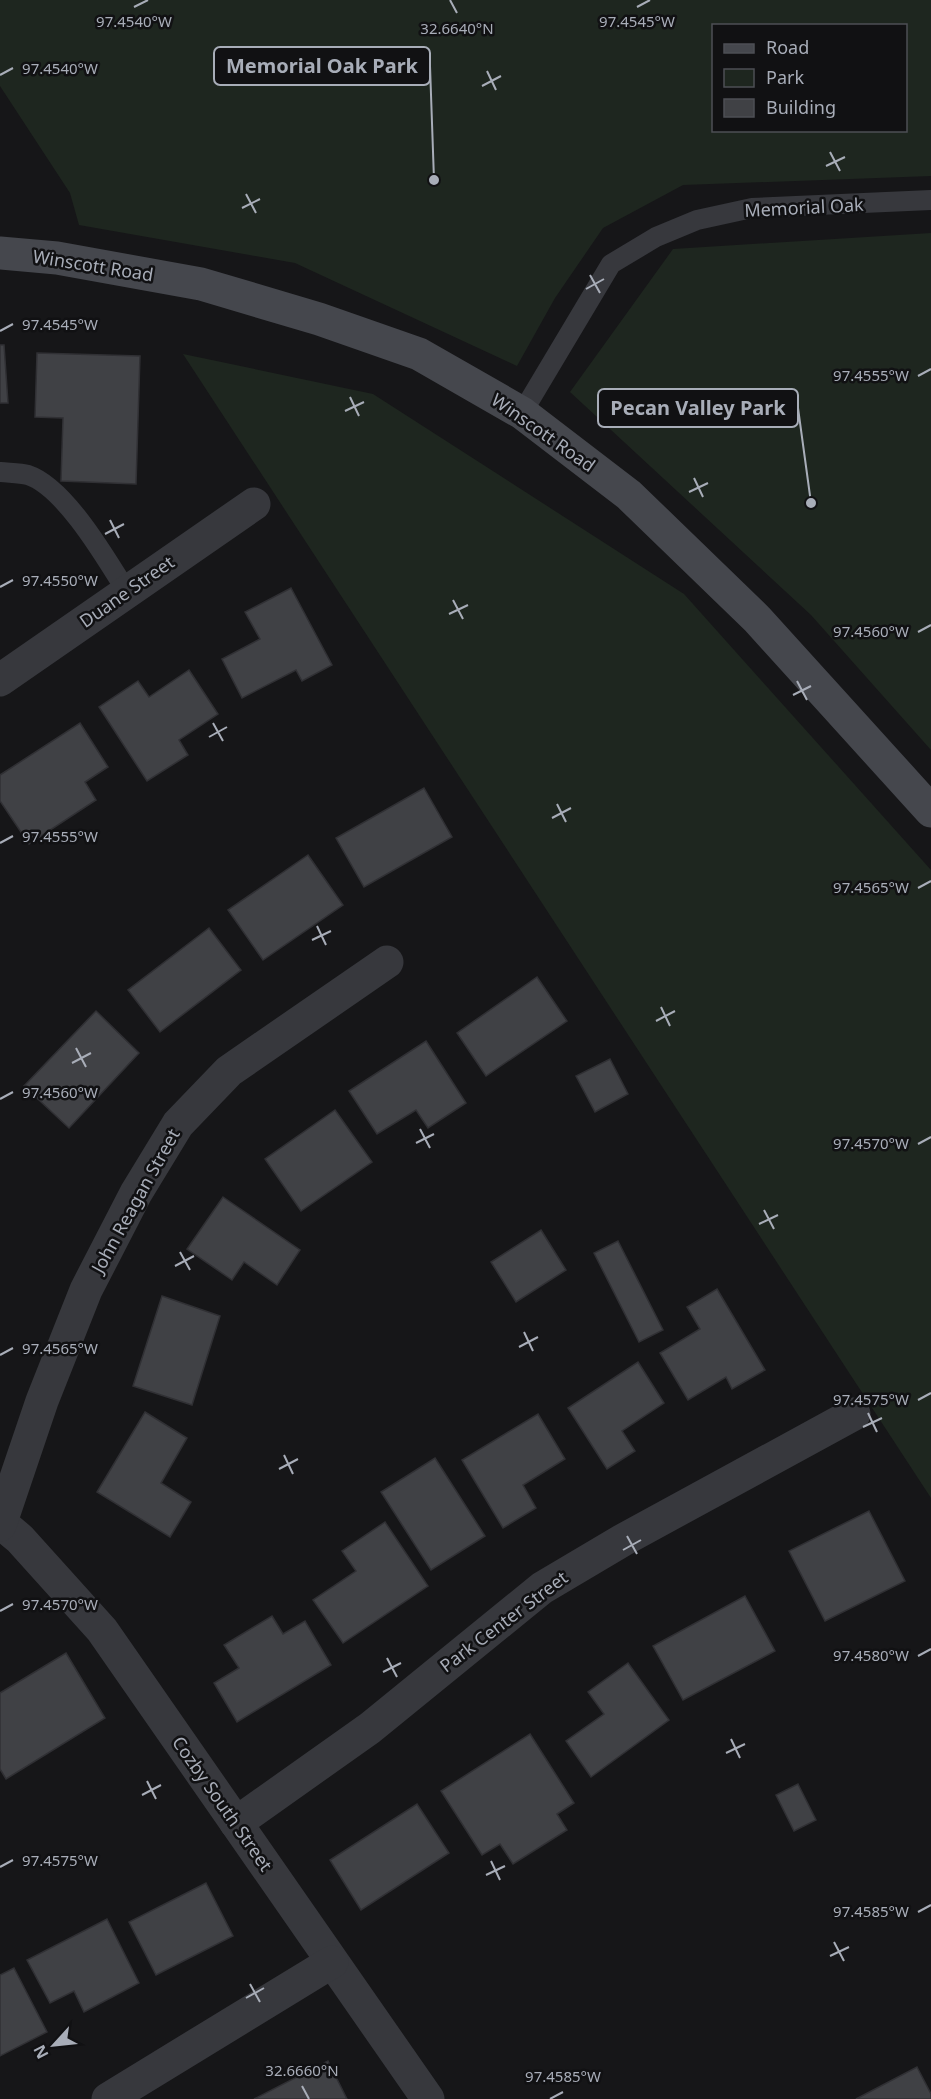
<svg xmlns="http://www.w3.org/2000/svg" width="931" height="2099" font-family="'Noto Sans',sans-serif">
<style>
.green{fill:#1e261f;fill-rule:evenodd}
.building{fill:#404145;stroke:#303034;stroke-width:1.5}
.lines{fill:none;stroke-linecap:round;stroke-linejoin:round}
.lane{stroke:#37383d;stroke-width:20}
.street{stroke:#37383d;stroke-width:33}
.secondary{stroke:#45474d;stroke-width:33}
.ticks{fill:none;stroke:#a8adb8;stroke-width:2}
.labels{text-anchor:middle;stroke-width:5;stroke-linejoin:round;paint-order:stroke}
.street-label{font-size:18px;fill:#a8adb8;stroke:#111113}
.ticks-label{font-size:15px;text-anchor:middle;fill:#a8adb8;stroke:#111113;stroke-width:5;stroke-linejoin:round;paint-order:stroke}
.leader{fill:none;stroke:#a8adb8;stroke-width:2}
.callout-dot{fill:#a8adb8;stroke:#111113;stroke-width:2}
.callout{fill:#111113;stroke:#a8adb8;stroke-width:2}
.callout-label{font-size:20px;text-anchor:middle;font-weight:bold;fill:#a8adb8}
</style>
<rect width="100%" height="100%" fill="#161618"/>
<!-- green -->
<g class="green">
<path d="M0 0H931V176L683 185 603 228 555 298 517 366 295 263 79 225 70 193 0 86ZM714 26H906V130H714Z"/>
<polygon points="931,233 931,750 811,615 570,392 673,249"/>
<polygon points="183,354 373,394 684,594 931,870 931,1498"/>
</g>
<!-- building -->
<g class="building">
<polygon points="0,345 4,345 8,403 0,403"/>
<polygon points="37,353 140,356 136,484 61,481 63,418 35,417"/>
<polygon points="291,588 332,665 302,681 296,670 242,698 222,659 260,639 245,612"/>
<polygon points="189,670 218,714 179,740 188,755 147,781 99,707 138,681 149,697"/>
<polygon points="80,723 108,767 85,782 96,800 29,844 0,801 0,775"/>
<polygon points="424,788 452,837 364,887 336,838"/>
<polygon points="308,855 343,905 263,960 228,910"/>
<polygon points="209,928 241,970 160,1032 128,990"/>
<polygon points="537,977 567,1021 486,1076 457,1033"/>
<polygon points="96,1011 139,1053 69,1128 24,1086"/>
<polygon points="426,1041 466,1103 428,1128 416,1110 377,1134 349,1091"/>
<polygon points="610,1059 628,1094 595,1112 576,1076"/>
<polygon points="335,1110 372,1162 301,1211 265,1159"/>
<polygon points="223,1197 300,1250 277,1285 244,1262 232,1280 187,1249"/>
<polygon points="541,1230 566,1270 516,1302 491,1262"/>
<polygon points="618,1241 663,1330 639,1342 594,1253"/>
<polygon points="717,1289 765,1370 732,1389 726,1377 688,1400 660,1353 700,1329 687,1307"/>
<polygon points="162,1296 220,1316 192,1405 133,1386"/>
<polygon points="638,1362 664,1403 622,1431 635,1451 607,1469 568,1408"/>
<polygon points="145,1412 187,1438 161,1483 191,1502 170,1537 97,1492"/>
<polygon points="538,1414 565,1459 523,1485 536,1508 503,1528 462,1460"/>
<polygon points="435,1458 485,1536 431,1570 381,1492"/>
<polygon points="869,1511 905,1581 825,1621 789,1551"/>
<polygon points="385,1522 428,1586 343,1643 313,1600 356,1571 342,1551"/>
<polygon points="745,1596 775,1651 683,1700 653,1646"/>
<polygon points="272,1616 283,1634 305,1621 331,1665 237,1722 214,1683 239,1668 224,1645"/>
<polygon points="66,1653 105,1718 6,1779 0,1769 0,1693"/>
<polygon points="628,1663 669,1720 591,1777 566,1741 604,1714 588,1692"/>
<polygon points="530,1734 574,1803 557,1814 567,1830 513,1864 500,1844 482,1855 441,1791"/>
<polygon points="798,1784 816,1820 794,1831 776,1795"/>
<polygon points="417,1804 449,1853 361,1910 330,1860"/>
<polygon points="206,1883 233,1936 156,1975 129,1922"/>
<polygon points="107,1919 139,1983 84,2012 74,1991 50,2003 27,1960"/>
<polygon points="14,1968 47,2032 0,2056 0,1975"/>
<polygon points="328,2061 347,2099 254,2099"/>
<polygon points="917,2067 931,2094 931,2099 856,2099"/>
</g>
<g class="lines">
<!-- lane -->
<g class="lane">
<polyline points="522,413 611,264 656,237 697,220 752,208 931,200"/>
<path d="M0 472C9 473 20 473 28 475 65 487 107 560 127 592"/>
</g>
<!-- street -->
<g class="street">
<polyline points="0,680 254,504"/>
<polyline points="0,1522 20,1539 102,1630 428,2099"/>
<polyline points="0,1525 42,1401 86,1290 136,1193 178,1124 229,1071 387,962"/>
<polyline points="236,1823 370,1728 542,1588 623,1540 854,1414"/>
<polyline points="108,2099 332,1962"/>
</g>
<!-- secondary -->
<polyline class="secondary" points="0,253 57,258 201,284 319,319 419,354 522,413 629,495 757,619 931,811"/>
</g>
<!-- ticks -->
<path class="ticks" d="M450 0 457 13M134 7 148 0M637 7 650 0M487 71 496 90M0 75 13 68M482 86 501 76M830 152 840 171M826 166 845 157M246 194 256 213M242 208 260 199M590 275 600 293M586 289 604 279M0 331 13 324M918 376 931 369M350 397 359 416M345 411 364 402M694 478 703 497M689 492 708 483M110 520 119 538M105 534 124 524M0 587 13 580M453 600 463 619M449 614 468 605M918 632 931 625M797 681 807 700M793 695 811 686M213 723 223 741M209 737 227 727M557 804 566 822M552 818 571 808M0 843 13 836M918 888 931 881M317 926 326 945M312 940 331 931M661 1007 670 1026M656 1021 675 1011M76 1048 86 1067M72 1063 91 1053M0 1099 13 1092M420 1129 430 1148M416 1143 434 1134M918 1144 931 1137M764 1210 774 1229M759 1224 778 1215M180 1252 190 1270M175 1266 194 1256M524 1332 533 1351M519 1347 538 1337M0 1355 13 1348M918 1400 931 1393M868 1413 877 1432M863 1427 882 1418M284 1455 293 1474M279 1469 298 1459M627 1536 637 1554M623 1550 641 1540M0 1611 13 1604M918 1656 931 1649M387 1658 397 1677M383 1672 401 1663M731 1739 740 1758M726 1753 745 1744M147 1781 156 1799M142 1795 161 1785M491 1861 500 1880M0 1867 13 1860M486 1875 505 1866M918 1912 931 1905M834 1942 844 1961M830 1956 849 1947M250 1984 260 2002M246 1998 264 1988M302 2086 309 2099M550 2099 563 2092"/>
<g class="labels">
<!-- street labels -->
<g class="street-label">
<text transform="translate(804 208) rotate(-3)" y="6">Memorial Oak</text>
<text transform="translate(93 266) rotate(9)" y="6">Winscott Road</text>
<text transform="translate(543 433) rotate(35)" y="6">Winscott Road</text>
<text transform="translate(127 592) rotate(-35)" y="6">Duane Street</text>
<text transform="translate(136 1201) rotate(-61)" y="6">John Reagan Street</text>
<text transform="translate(504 1622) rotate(-37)" y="6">Park Center Street</text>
<text transform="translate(222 1804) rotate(55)" y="6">Cozby South Street</text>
</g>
</g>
<g class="ticks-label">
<text x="134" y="27">97.4540°W</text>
<text x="637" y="27">97.4545°W</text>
<text x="457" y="34">32.6640°N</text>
<text x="60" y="74">97.4540°W</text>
<text x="60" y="330">97.4545°W</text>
<text x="871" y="381">97.4555°W</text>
<text x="60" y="586">97.4550°W</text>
<text x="871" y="637">97.4560°W</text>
<text x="60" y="842">97.4555°W</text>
<text x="871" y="893">97.4565°W</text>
<text x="60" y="1098">97.4560°W</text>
<text x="871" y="1149">97.4570°W</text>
<text x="60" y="1354">97.4565°W</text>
<text x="871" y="1405">97.4575°W</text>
<text x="60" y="1610">97.4570°W</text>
<text x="871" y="1661">97.4580°W</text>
<text x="60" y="1866">97.4575°W</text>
<text x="871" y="1917">97.4585°W</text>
<text x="302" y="2076">32.6660°N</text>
<text x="563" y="2082">97.4585°W</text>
</g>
<!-- callouts -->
<path class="leader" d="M434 180L430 66M811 503L798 408"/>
<g class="callout-dot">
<circle cx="434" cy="180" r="6"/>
<circle cx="811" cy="503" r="6"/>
</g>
<g class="callout">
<rect x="214" y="47" width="216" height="38" rx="6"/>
<rect x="598" y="389" width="200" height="38" rx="6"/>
</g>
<g class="callout-label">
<text x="322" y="73">Memorial Oak Park</text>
<text x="698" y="415">Pecan Valley Park</text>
</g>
<!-- legend -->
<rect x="712" y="24" width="195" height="108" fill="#111113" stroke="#4d4f55" stroke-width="1.5"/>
<rect x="724" y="44" width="30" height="9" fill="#45474d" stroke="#4d4f55" stroke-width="1.5"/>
<text x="766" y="54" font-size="18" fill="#a8adb8">Road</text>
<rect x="724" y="69" width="30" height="18" fill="#1e261f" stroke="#4d4f55" stroke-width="1.5"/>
<text x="766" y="84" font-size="18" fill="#a8adb8">Park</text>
<rect x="724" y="99" width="30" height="18" fill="#404145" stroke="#4d4f55" stroke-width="1.5"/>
<text x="766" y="114" font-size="18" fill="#a8adb8">Building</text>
<!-- north arrow -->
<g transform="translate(54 2045) rotate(243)" stroke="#111113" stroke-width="4.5" paint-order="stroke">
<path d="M0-4.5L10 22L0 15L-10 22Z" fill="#a8adb8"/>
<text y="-9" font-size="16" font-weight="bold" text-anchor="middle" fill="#a8adb8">N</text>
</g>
</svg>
